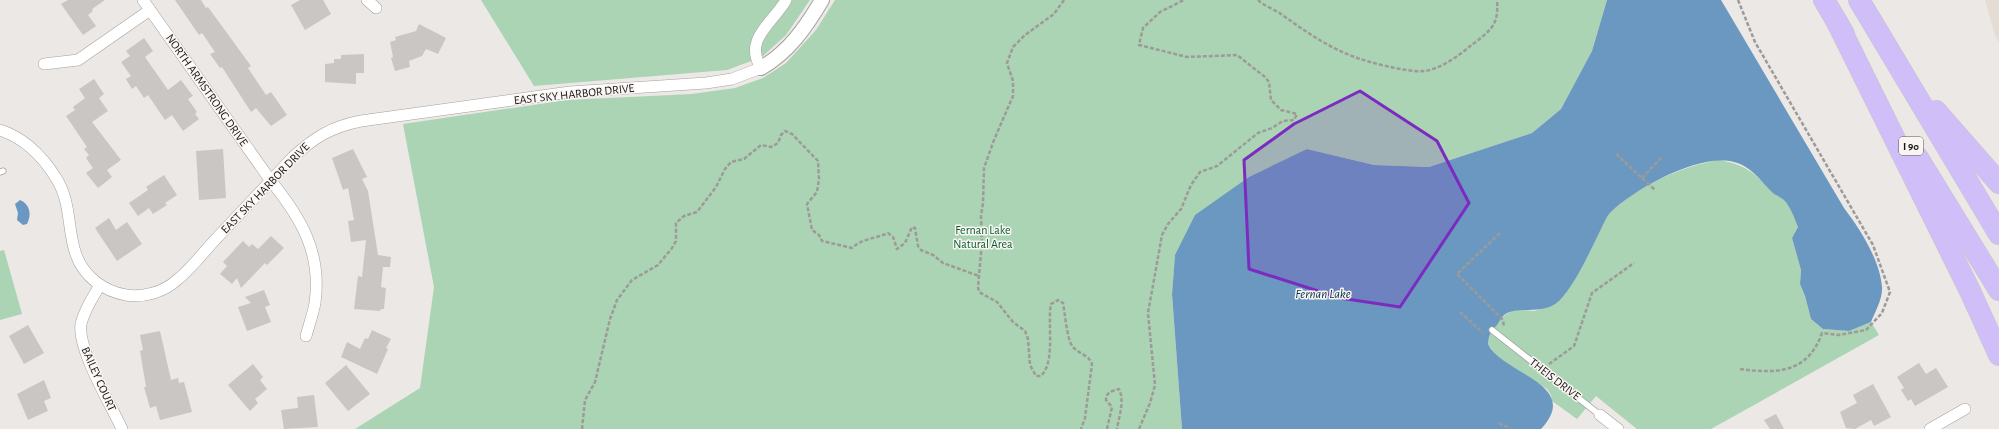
<svg xmlns="http://www.w3.org/2000/svg" width="1999" height="429" font-family="'Alegreya Sans',sans-serif">
<style>
.built{fill:#e5dcd3}
.green{fill:#abd4b5}
.water{fill:#6a98c0}
.building{fill:#cac6c4}
.lines{fill:none;stroke-linecap:round;stroke-linejoin:round}
.service-casing{stroke:#a4a19d;stroke-width:7}
.minor-casing{stroke:#a4a19d;stroke-width:12}
.tertiary-casing{stroke:#a4a19d;stroke-width:16}
.motorway-casing{stroke:#c7c7c7;stroke-width:22}
.path{stroke:#9d9a98;stroke-width:2.5;stroke-dasharray:4 2;stroke-linecap:butt}
.service{stroke:#fff;stroke-width:5.5}
.minor{stroke:#fff;stroke-width:11}
.tertiary{stroke:#fff;stroke-width:14}
.motorway{stroke:#d0bef9;stroke-width:21}
.marked{fill:#7b2cbf;fill-opacity:0.2;stroke:#7b2cbf;stroke-width:3;stroke-linejoin:round}
.labels{text-anchor:middle;stroke-width:3;stroke-linejoin:round;paint-order:stroke}
.shield{fill:#f9f5f2;stroke:#5b5857;stroke-width:1}
.shield-label{font-size:11px;font-weight:bold;fill:#171514}
.street-label{font-size:12px;fill:#171514;stroke:#f9f5f2}
.park-label{font-size:12px;fill:#045c2d;stroke:#f9f5f2}
.water-label{font-size:13px;font-style:italic;fill:#072d48;stroke:#f9f5f2}
</style>
<rect width="100%" height="100%" fill="#ebe8e5"/>
<!-- built -->
<polygon class="built" points="1985,0 1999,0 1999,43 1995,35"/>
<!-- green -->
<g class="green">
<polygon points="481,0 810,0 786,35 762,57 727,70 534,86"/>
<polygon points="835,0 1607,0 1592,51 1561,109 1532,133 1429,167 1374,165 1307,149 1175,255 1172,294 1182,429 355,429 420,388 434,287 403,124 567,100 692,94 735,88 763,78 786,63 816,30"/>
<path d="M1718 160C1745 164 1755 173 1773 193 1776 196 1780 196 1784 199 1791 206 1794 218 1798 227L1792 238 1801 270 1800 284 1805 296 1811 319 1823 329 1849 331 1871 322 1879 335 1711 429H1637L1596 396 1577 419 1552 401 1551 395 1547 389 1498 358 1488 344C1490 330 1501 314 1515 310 1521 309 1528 311 1533 311 1540 310 1553 304 1559 300 1569 293 1580 269 1586 257 1593 245 1602 221 1611 212 1639 185 1681 167 1718 160Z"/>
<polygon points="4,250 22,314 0,320 0,251"/>
</g>
<!-- water -->
<g class="water">
<path d="M1607 0H1721L1844 208C1860 229 1880 260 1882 287 1883 298 1875 312 1871 322L1849 331 1823 329 1811 319 1805 296 1800 284 1801 270 1792 238 1798 227C1794 218 1791 207 1784 200 1781 197 1777 196 1774 194 1761 182 1753 167 1734 162 1699 153 1636 188 1611 212 1605 218 1603 226 1599 233 1589 253 1575 285 1559 301 1541 317 1519 304 1504 315 1501 318 1499 322 1497 325 1491 331 1489 335 1488 344 1502 374 1583 384 1541 429H1182L1172 294 1175 255 1195 215 1249 177 1307 149 1374 165 1429 167 1532 133 1561 109 1592 51Z"/>
<path d="M20 200C30 204 32 215 27 224L23 225 17 220 18 213 15 204Z"/>
</g>
<!-- building -->
<g class="building">
<polygon points="68,0 105,0 92,9 93,11 88,15 96,26 83,35 61,4"/>
<polygon points="175,0 201,0 206,8 208,7 251,66 248,68 266,95 271,92 287,115 271,126 256,108 251,112 222,67 220,68 210,54 215,52 202,33 199,35"/>
<polygon points="300,0 323,0 331,14 305,30 291,5"/>
<polygon points="419,24 446,38 438,54 426,49 422,56 409,61 410,67 395,71 391,58 393,57 390,42 396,40 395,37 416,31"/>
<polygon points="144,38 153,51 145,57 168,90 181,80 193,96 188,99 197,112 195,114 199,119 183,131 172,115 165,120 148,95 144,98 136,86 132,89 126,79 131,76 121,62 130,56 126,51"/>
<polygon points="364,54 364,73 356,73 356,84 325,82 325,64 334,63 334,59 341,59 341,55"/>
<polygon points="94,79 104,94 99,98 108,111 92,122 121,160 107,170 112,177 98,188 86,173 93,168 86,158 89,155 84,149 87,147 66,116 75,110 73,107 85,98 79,89"/>
<polygon points="223,149 226,198 199,200 196,151"/>
<polygon points="353,149 367,177 362,179 368,191 378,255 391,257 390,267 383,267 381,287 386,288 384,309 381,309 380,311 354,309 358,276 362,277 366,240 351,242 348,221 354,220 348,188 343,190 332,158"/>
<polygon points="164,175 177,195 165,203 167,205 153,214 149,208 138,216 129,203 148,190 146,187"/>
<polygon points="109,218 116,230 127,222 142,244 117,261 95,228"/>
<polygon points="271,236 284,248 267,265 265,263 241,288 237,278 232,284 220,274 227,266 223,262 243,241 249,247 252,244 258,249"/>
<polygon points="264,290 270,305 265,307 271,322 247,331 238,307 251,303 245,297"/>
<polygon points="28,325 44,353 24,364 9,336"/>
<polygon points="372,330 391,339 386,348 388,349 377,374 341,357 347,342 360,349 365,338 368,339"/>
<polygon points="160,331 171,380 178,378 179,383 184,382 192,412 160,420 156,406 150,408 144,387 146,387 140,351 143,350 140,335"/>
<polygon points="1919,363 1926,374 1936,368 1948,387 1915,406 1911,399 1908,401 1901,390 1904,388 1897,377"/>
<polygon points="253,364 263,377 260,380 267,389 255,399 258,403 250,411 228,385"/>
<polygon points="346,365 370,394 348,411 325,383"/>
<polygon points="44,380 51,398 44,401 48,411 28,420 17,394"/>
<polygon points="1873,384 1891,417 1874,426 1871,420 1855,429 1846,428 1840,412 1857,403 1853,395"/>
<polygon points="314,395 318,427 284,429 281,410 298,408 297,397"/>
<polygon points="1776,414 1784,429 1770,429 1764,420"/>
</g>
<g class="lines">
<defs>
<g id="service">
<polyline points="0,172 3,171"/>
<polyline points="1492,330 1600,415"/>
</g>
<g id="minor">
<path d="M143 0 271 181C301 218 322 253 315 303 313 314 309 325 306 336"/>
<polyline points="367,0 376,8"/>
<polyline points="44,64 78,60 150,10"/>
<path d="M0 130C24 138 43 157 56 178 78 212 60 254 96 282 105 289 115 293 126 295 143 298 164 292 177 280 191 269 202 254 214 241 240 213 267 185 293 157 315 137 331 127 361 121L570 92 706 83 732 79 761 68C743 39 773 23 786 0"/>
<path d="M100 285C93 297 84 310 81 324 77 349 111 405 122 429"/>
<polyline points="1600,415 1618,429"/>
<polyline points="1930,429 1965,409"/>
</g>
<path id="tertiary" d="M761 68C789 52 806 27 822 0"/>
<g id="motorway">
<polyline points="1824,0 1844,34"/>
<polyline points="1859,0 1999,234"/>
<polyline points="1837,22 1970,291 1999,355"/>
<polyline points="1936,111 1999,183"/>
<polyline points="1918,158 1999,290"/>
</g>
</defs>
<!-- service casing -->
<use href="#service" class="service-casing"/>
<!-- minor casing -->
<use href="#minor" class="minor-casing"/>
<!-- tertiary casing -->
<use href="#tertiary" class="tertiary-casing"/>
<!-- motorway casing -->
<use href="#motorway" class="motorway-casing"/>
<!-- path -->
<g class="path">
<path d="M1064 0 1054 14 1025 35 1013 47 1007 63 1013 81V96L994 140 984 168 983 203 981 216 982 242 978 287 979 292 997 302 1013 322 1025 331 1028 339 1030 365 1036 376H1041C1056 361 1047 323 1051 304L1058 300 1063 303C1065 313 1067 341 1073 347 1079 354 1089 355 1092 364L1085 418 1081 429"/>
<path d="M1258 0C1264 6 1274 9 1281 14 1319 41 1341 56 1386 66 1399 69 1413 72 1425 71 1443 68 1459 55 1473 44 1491 30 1499 25 1497 0"/>
<path d="M1738 0 1755 42 1873 245 1890 292 1882 313 1866 330 1839 335 1822 333C1808 373 1777 374 1740 369"/>
<polyline points="1616,154 1655,190"/>
<polyline points="1642,178 1661,158"/>
<polyline points="1500,233 1457,274 1503,320 1504,327"/>
<polyline points="1460,312 1483,333"/>
<polyline points="1549,364 1574,346 1592,293 1634,263"/>
<polyline points="1499,423 1511,429"/>
<path d="M582 429 585 400 595 382 610 319 617 300 632 280 658 265 672 248 676 241V223L684 216 697 212 716 187 725 169 731 162 744 159 761 145 771 147 778 143 781 135 785 131 792 134 818 161 819 179 817 192 807 204 812 230 819 235 822 241 852 248C863 238 875 239 888 233L893 237 897 249 905 243 912 227 915 228 918 246 921 250 933 255 943 263 979 276"/>
<path d="M1107 429 1112 407 1106 400C1106 392 1112 391 1119 389 1125 401 1119 416 1117 429"/>
<polyline points="1139,429 1150,403 1155,385 1148,313 1162,235 1168,224 1181,209 1191,185 1200,172 1217,166 1258,133 1272,128 1283,121 1294,120 1297,114 1281,110 1271,100 1269,82 1265,77 1237,55 1187,57 1139,45 1143,28 1160,12 1184,0"/>
</g>
<!-- service -->
<use href="#service" class="service"/>
<!-- minor -->
<use href="#minor" class="minor"/>
<!-- tertiary -->
<use href="#tertiary" class="tertiary"/>
<!-- motorway -->
<use href="#motorway" class="motorway"/>
</g>
<!-- marked area -->
<path class="marked" d="M1360 91 1437 141 1469 203 1400 307 1340 298 1249 269 1244 160 1294 124Z"/>
<g class="labels">
<!-- shield labels -->
<rect class="shield" x="1899" y="137" width="24" height="18" rx="3"/>
<g class="shield-label">
<text x="1911" y="150">I 90</text>
</g>
<!-- street labels -->
<g class="street-label">
<text transform="translate(207 90) rotate(55)" y="4">NORTH ARMSTRONG DRIVE</text>
<text transform="translate(574 94) rotate(-6)" y="4">EAST SKY HARBOR DRIVE</text>
<text transform="translate(265 188) rotate(-46)" y="4">EAST SKY HARBOR DRIVE</text>
<text transform="translate(99 379) rotate(66)" y="4">BAILEY COURT</text>
<text transform="translate(1555 379) rotate(38)" y="4">THEIS DRIVE</text>
</g>
<!-- park labels -->
<g class="park-label">
<text x="983" y="234">Fernan Lake<tspan x="983" dy="14">Natural Area</tspan></text>
</g>
<!-- water labels -->
<g class="water-label">
<text x="1323" y="298">Fernan Lake</text>
</g>
</g>
</svg>
